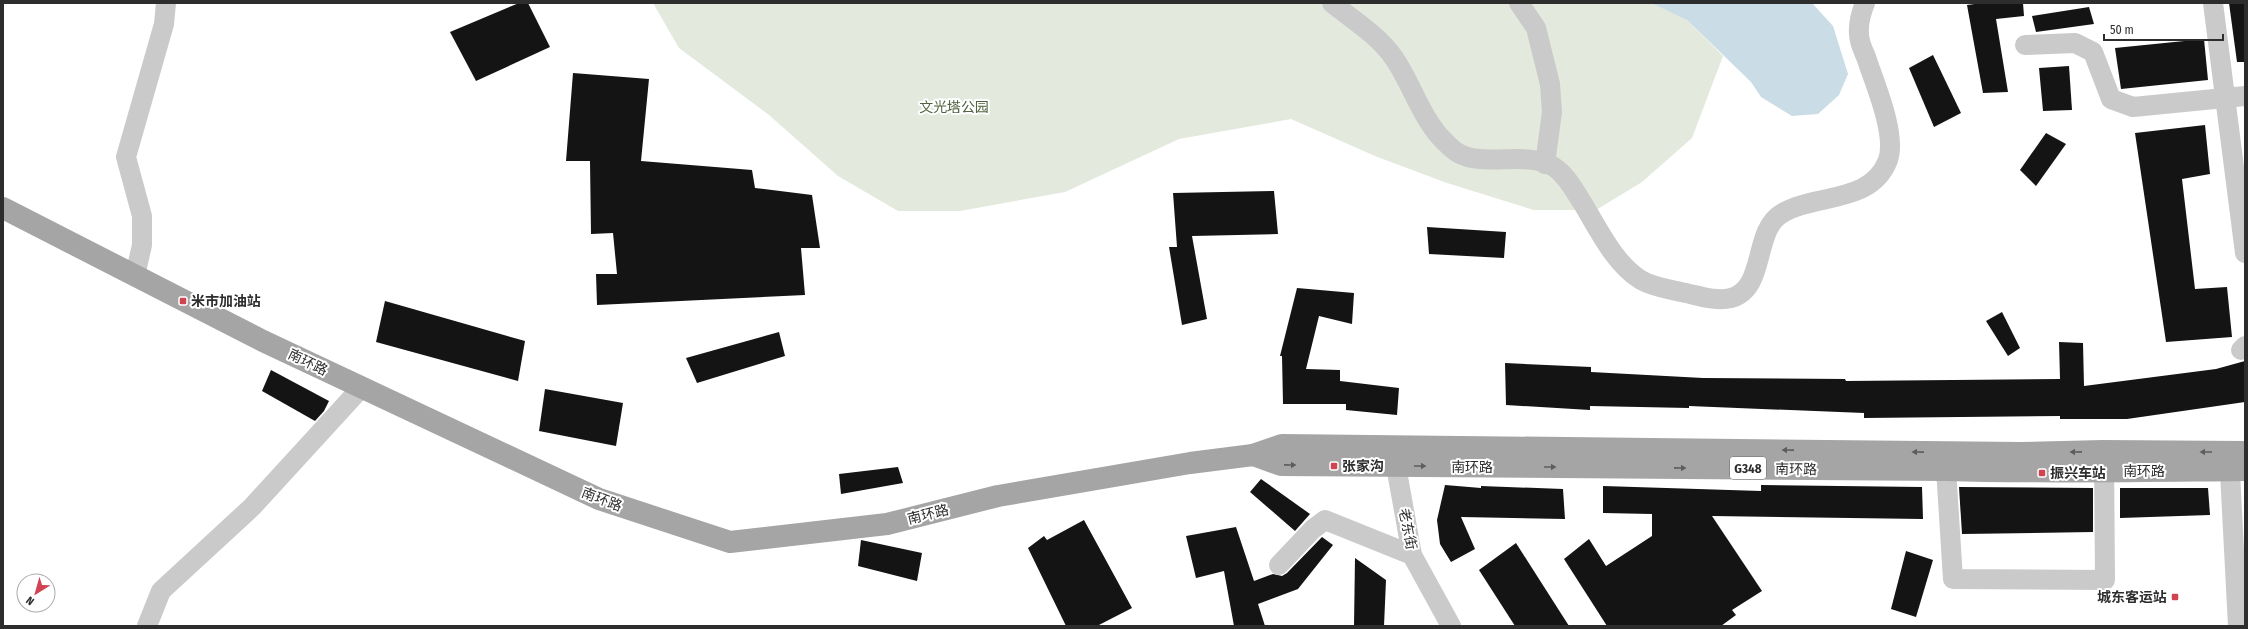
<svg xmlns="http://www.w3.org/2000/svg" width="2248" height="629" font-family="'Fira Sans Condensed','Noto Sans SC',sans-serif">
<style>
.green{fill:#e3e9dc}
.water{fill:#cadce6}
.building{fill:#141414}
.lines{fill:none;stroke-linecap:round;stroke-linejoin:round}
.minor{stroke:#cacaca;stroke-width:20}
.major{stroke:#a5a5a5;stroke-width:22}
.oneway{fill:#5d5d5d}
.poi-dot{fill:#cf4450;stroke:#fff;stroke-width:1.5}
.labels{text-anchor:middle;stroke-width:4;stroke-linejoin:round;paint-order:stroke}
.shield{fill:#fff;stroke:#6c6c6c;stroke-width:1}
.shield-label{font-size:13px;font-weight:bold;fill:#2d2d2d}
.park-label{font-size:14px;fill:#516340;stroke:#fff}
.poi-label{font-size:14px;font-weight:bold;fill:#2d2d2d;stroke:#fff;text-anchor:start}
.street-label{font-size:14px;fill:#2d2d2d;stroke:#fff}
</style>
<rect width="100%" height="100%" fill="#fff"/>
<!-- green -->
<polygon class="green" points="653,3 1651,3 1686,19 1723,56 1692,138 1642,182 1596,210 1534,210 1447,183 1375,156 1291,119 1179,139 1065,192 960,211 898,211 838,176 769,115 679,48"/>
<!-- water -->
<polygon class="water" points="1651,3 1812,3 1833,26 1848,74 1839,95 1818,114 1792,116 1761,97 1751,82 1687,20"/>
<!-- building -->
<g class="building">
<polygon points="519,3 528,3 550,47 476,81 450,32"/>
<polygon points="1982,3 2023,3 2024,16 1996,19 2008,92 1983,93 1967,5"/>
<polygon points="2229,3 2245,3 2245,62 2237,62"/>
<polygon points="2089,7 2094,24 2036,32 2032,16"/>
<polygon points="2204,39 2208,80 2121,89 2115,48"/>
<polygon points="1933,55 1961,113 1934,127 1909,68"/>
<polygon points="2069,66 2072,110 2043,111 2039,68"/>
<polygon points="573,73 649,79 641,161 752,170 755,188 812,195 820,248 801,248 805,295 597,305 596,274 617,274 613,233 591,234 590,161 566,161"/>
<polygon points="2205,125 2210,174 2182,179 2195,289 2227,287 2232,337 2166,342 2135,133"/>
<polygon points="2046,133 2066,144 2036,186 2020,170"/>
<polygon points="1274,191 1278,234 1192,236 1207,319 1182,325 1169,247 1177,247 1173,193"/>
<polygon points="1427,227 1506,232 1504,258 1429,254"/>
<polygon points="1297,288 1354,293 1352,324 1319,316 1306,369 1340,370 1340,381 1399,388 1397,415 1346,410 1346,404 1283,404 1282,356 1280,356"/>
<polygon points="385,301 525,341 518,381 376,342"/>
<polygon points="2002,312 2020,348 2008,356 1986,321"/>
<polygon points="779,332 785,356 697,383 686,358"/>
<polygon points="2059,342 2083,343 2084,386 2216,369 2245,361 2245,402 2127,419 2060,419 2060,416 1864,418 1864,413 1689,406 1689,408 1590,406 1590,410 1506,405 1505,363 1591,367 1591,372 1703,378 1845,379 1846,381 2060,379"/>
<polygon points="271,370 329,401 324,411 315,421 262,391"/>
<polygon points="545,389 623,403 616,446 539,431"/>
<polygon points="898,467 903,483 841,494 839,474"/>
<polygon points="1261,479 1310,514 1295,531 1250,492"/>
<polygon points="1445,485 1481,488 1481,486 1563,489 1565,519 1461,517 1475,549 1451,562 1440,544 1437,520"/>
<polygon points="1761,485 1922,487 1923,519 1712,516 1762,591 1732,610 1736,615 1721,626 1607,626 1564,559 1589,539 1606,566 1652,536 1652,514 1603,513 1603,486 1761,491"/>
<polygon points="1959,487 2093,488 2093,532 1962,534"/>
<polygon points="2120,488 2208,488 2210,515 2120,518"/>
<polygon points="1084,520 1132,608 1097,626 1066,626 1028,548 1044,536 1047,540"/>
<polygon points="1236,527 1254,581 1273,574 1282,576 1287,573 1322,537 1333,545 1298,589 1258,604 1265,626 1234,626 1224,571 1196,578 1186,536"/>
<polygon points="861,540 922,553 917,581 858,566"/>
<polygon points="1516,543 1569,626 1515,626 1479,570"/>
<polygon points="1906,551 1933,560 1916,617 1891,609"/>
<polygon points="1355,558 1386,580 1384,626 1354,626"/>
</g>
<g class="lines">
<!-- minor -->
<g class="minor">
<path d="M1332 3C1353 20 1378 35 1394 58 1412 84 1421 118 1444 141 1448 145 1453 150 1458 153 1485 168 1526 150 1554 167 1565 174 1573 188 1580 199 1597 226 1614 264 1641 280 1653 287 1668 289 1681 292 1697 295 1715 302 1731 298 1766 289 1753 231 1781 214 1814 193 1871 205 1888 160 1897 134 1874 82 1866 57 1863 50 1859 42 1859 34 1858 23 1861 13 1865 3"/>
<polyline points="1519,3 1536,28 1550,84 1552,112 1545,164"/>
<polyline points="2213,3 2245,253"/>
<polyline points="2025,45 2075,43 2093,52 2111,99 2133,107 2245,96"/>
<polyline points="135,276 142,245 142,216 126,157 164,24 166,3"/>
<polyline points="2241,350 2245,346"/>
<polyline points="1397,449 1396,466 1412,555 1451,626"/>
<polyline points="1945,453 1953,579 2105,580 2104,455"/>
<polyline points="2229,454 2238,626"/>
<polyline points="1279,565 1313,529 1325,520 1412,555"/>
<polyline points="147,626 161,591 252,507 361,388"/>
</g>
<!-- major -->
<g class="major">
<polyline points="3,208 263,341 599,499 730,542 887,524 998,496 1190,463 1253,455 1282,445 2020,453 2103,451 2245,452"/>
<path d="M1253 455 1281 465 1946 470C2045 473 2145 471 2245 470"/>
</g>
</g>
<!-- one-way arrows -->
<defs><path id="oneway-solid" d="M-6-.8H1V-3.2L6.5 0L1 3.2V.8H-6Z"/></defs>
<g class="oneway">
<use href="#oneway-solid" transform="translate(1788 450) rotate(-179)"/>
<use href="#oneway-solid" transform="translate(1918 452) rotate(-179)"/>
<use href="#oneway-solid" transform="translate(2076 452) rotate(179)"/>
<use href="#oneway-solid" transform="translate(2206 452) rotate(-180)"/>
<use href="#oneway-solid" transform="translate(1290 465) rotate(1)"/>
<use href="#oneway-solid" transform="translate(1420 466)"/>
<use href="#oneway-solid" transform="translate(1550 467)"/>
<use href="#oneway-solid" transform="translate(1680 468) rotate(1)"/>
</g>
<!-- markers -->
<g class="poi-dot">
<rect x="179" y="297" width="8" height="8" rx="2"/>
<rect x="1330" y="462" width="8" height="8" rx="2"/>
<rect x="2038" y="469" width="8" height="8" rx="2"/>
<rect x="2171" y="593" width="8" height="8" rx="2"/>
</g>
<g class="labels">
<!-- shield labels -->
<rect class="shield" x="1730" y="457" width="36" height="22" rx="3"/>
<g class="shield-label">
<text x="1748" y="473">G348</text>
</g>
<!-- park labels -->
<g class="park-label">
<text x="954" y="112">文光塔公园</text>
</g>
<!-- poi labels -->
<g class="poi-label">
<text x="191" y="306">米市加油站</text>
<text x="1342" y="471">张家沟</text>
<text x="2050" y="478">振兴车站</text>
<text x="2167" y="602" text-anchor="end">城东客运站</text>
</g>
<!-- street labels -->
<g class="street-label">
<text transform="translate(308 362) rotate(26)" y="5">南环路</text>
<text x="1472" y="472">南环路</text>
<text transform="translate(1796 469) rotate(1)" y="5">南环路</text>
<text x="2144" y="476">南环路</text>
<text transform="translate(602 499) rotate(21)" y="5">南环路</text>
<text transform="translate(928 514) rotate(-14)" y="5">南环路</text>
<text transform="translate(1408 529) rotate(79)" y="5">老东街</text>
</g>
</g>
<!-- border -->
<rect width="2248" height="629" fill="none" stroke="#2d2d2d" stroke-width="8"/>
<!-- north arrow -->
<g transform="translate(36 593) rotate(217)"><circle r="19" fill="#ffffff" stroke="#ababab"/>
<path d="M0-3L7 15L0 10L-7 15Z" fill="#cf4450"/>
<text y="-6" font-size="11" font-weight="bold" text-anchor="middle" fill="#2d2d2d">N</text>
</g>
<!-- scale -->
<path d="M2104 34v6h119v-6" fill="none" stroke="#2d2d2d" stroke-width="2"/>
<text x="2110" y="34" font-size="12" fill="#2d2d2d" stroke="#ffffff" stroke-width="3" paint-order="stroke">50 m</text>
</svg>
